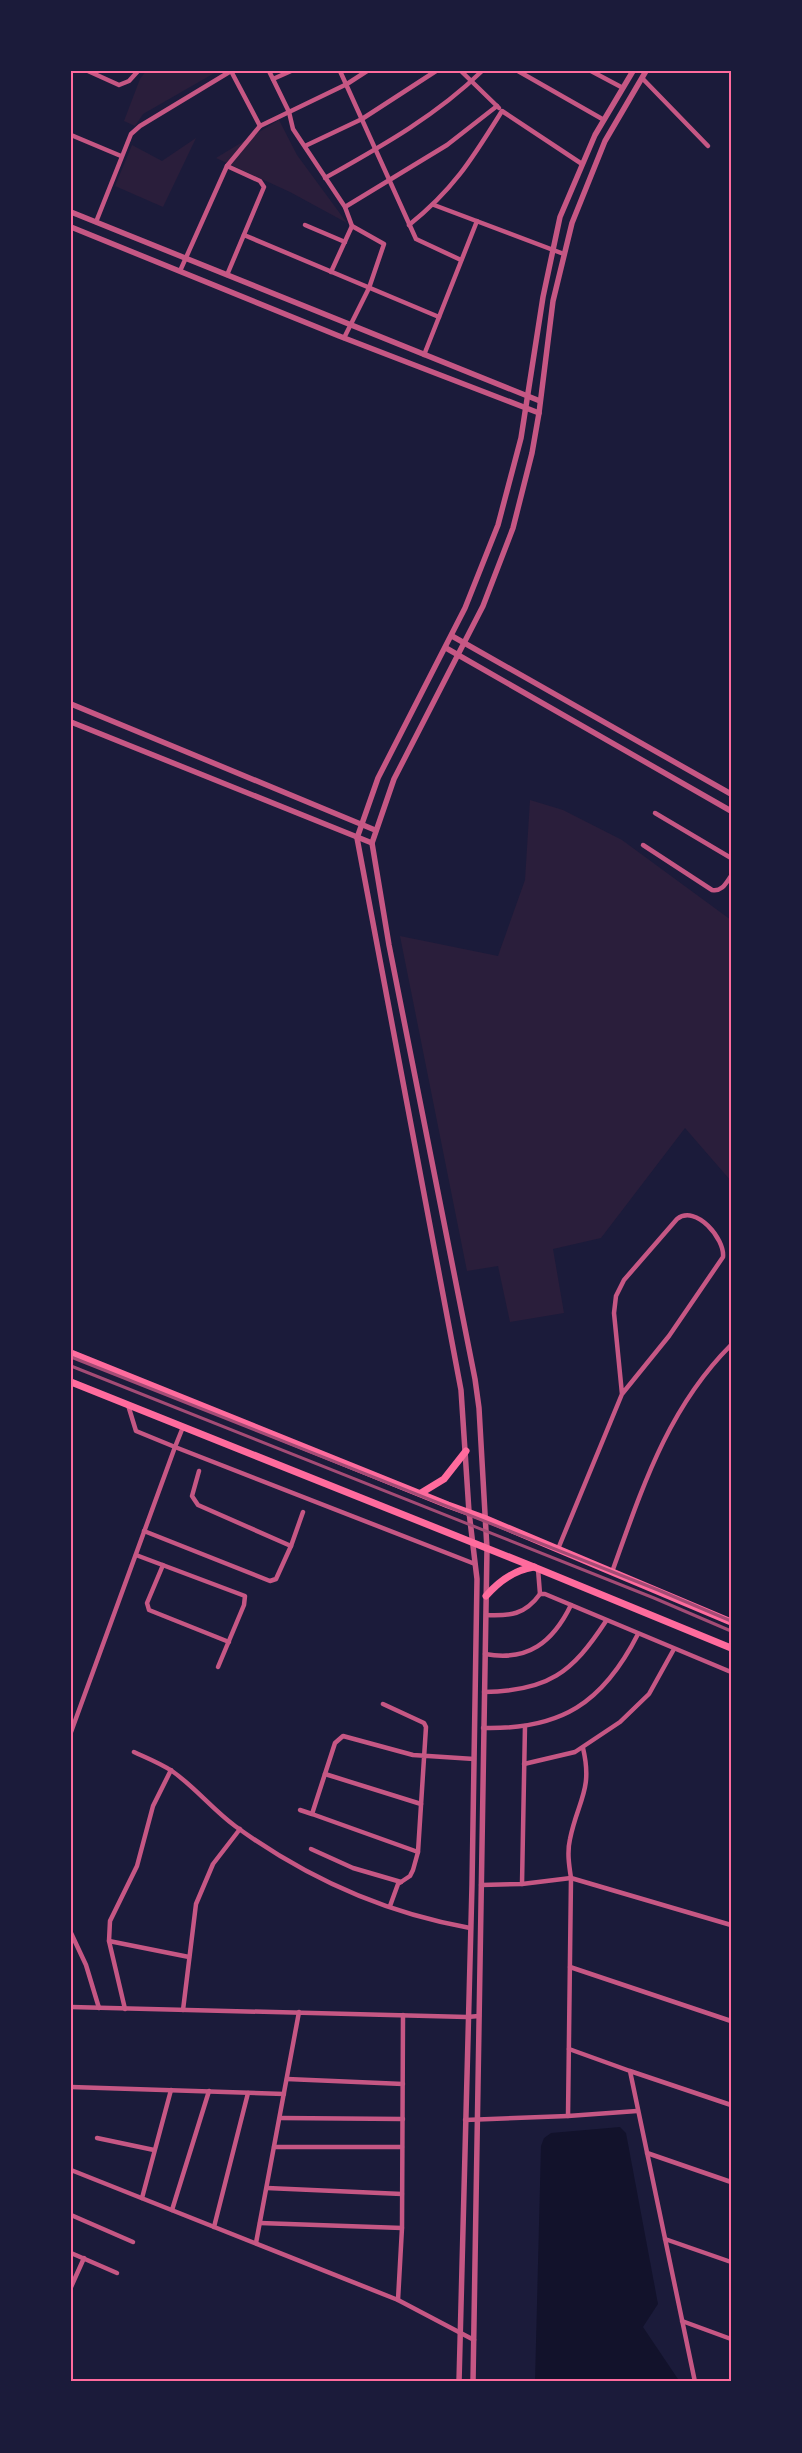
<svg xmlns="http://www.w3.org/2000/svg" width="802" height="2453" font-family="Merriweather,serif">
<style>
.green{fill:#2a1e3b}
.water{fill:#12122b}
.lines{fill:none;stroke-linecap:round;stroke-linejoin:round}
.minor{stroke:#c65784;stroke-width:4.5}
.tertiary{stroke:#c65784;stroke-width:5.5}
.primary{stroke:#ff6b9d;stroke-width:7}
.rail{stroke:#a44b75;stroke-width:3}
.neatline{fill:none;stroke:#ff6b9d;stroke-width:2}
</style>
<rect width="100%" height="100%" fill="#1b1b3a"/>
<!-- green -->
<g class="green">
<polygon points="146,71 218,71 143,114 135,126 124,121 140,79"/>
<polygon points="279,120 297,155 347,223 290,192 216,158"/>
<polygon points="196,138 163,207 115,186 132,145 162,161"/>
<polygon points="530,800 563,810 622,840 731,920 731,1181 685,1128 601,1238 553,1249 564,1313 510,1322 498,1266 467,1271 400,936 498,956 525,880"/>
</g>
<!-- water -->
<polygon class="water" points="620,2127 626,2133 658,2304 643,2327 680,2382 535,2382 541,2146 544,2138 551,2133"/>
<g class="lines">
<!-- minor -->
<g class="minor">
<polyline points="88,71 119,85 129,81 138,71"/>
<polyline points="231,71 260,126"/>
<polyline points="269,71 289,112 293,129 345,207 352,226 384,244 369,288 344,338"/>
<polyline points="340,71 416,239 461,260"/>
<polyline points="461,71 499,108"/>
<polyline points="518,71 604,120"/>
<polyline points="591,71 623,88"/>
<polyline points="642,78 708,146"/>
<polyline points="273,79 291,71"/>
<polyline points="71,135 121,156"/>
<polyline points="305,146 362,119 436,71"/>
<path d="M325 178C380 147 436 116 482 71"/>
<polyline points="434,205 564,254"/>
<polyline points="345,207 447,145 497,106"/>
<polyline points="96,222 131,134 140,126 231,71"/>
<polyline points="305,225 345,242"/>
<path d="M409 225C454 189 472 159 502 111L582 164"/>
<polyline points="244,235 439,317"/>
<polyline points="180,271 227,166 260,126 347,84 367,71"/>
<polyline points="331,272 352,226"/>
<polyline points="227,275 264,187 260,181 227,166"/>
<polyline points="424,355 477,221"/>
<polyline points="655,813 731,858"/>
<path d="M643 845 712 890C722 892 726 883 731 876"/>
<polyline points="183,1427 175,1447 475,1564"/>
<polyline points="199,1471 192,1496 198,1505 291,1546"/>
<polyline points="144,1531 270,1581 276,1579 291,1546 303,1512"/>
<path d="M558 1549 622 1394 614 1313 616 1296 624 1280 677 1219C696 1204 725 1239 723 1257L669 1336 622 1394"/>
<polyline points="136,1555 245,1596 244,1605 218,1667"/>
<polyline points="163,1565 147,1603 149,1610 229,1642"/>
<polyline points="538,1569 540,1594"/>
<path d="M612 1572C642 1489 667 1409 731 1345"/>
<path d="M486 1615C510 1616 525 1615 540 1594H545L731 1672"/>
<path d="M485 1654C528 1662 553 1642 571 1605"/>
<path d="M484 1692C548 1691 572 1673 606 1621"/>
<polyline points="383,1704 424,1723 426,1727 418,1852 312,1814 335,1743 343,1736 413,1755 474,1759"/>
<path d="M483 1728C561 1730 603 1703 638 1634"/>
<polyline points="71,1732 175,1447 136,1431 128,1405"/>
<path d="M583 1748C593 1790 578 1800 570 1839 567 1852 569 1865 571 1878L568 2116 637 2111"/>
<path d="M134 1752C147 1758 160 1763 172 1771 195 1787 212 1809 235 1826 305 1877 385 1913 470 1928"/>
<polyline points="524,1764 575,1752 620,1722 649,1694 674,1649"/>
<polyline points="325,1774 421,1804"/>
<polyline points="300,1810 312,1814"/>
<polyline points="311,1849 353,1868 401,1882"/>
<polyline points="522,1884 525,1726"/>
<polyline points="481,1885 522,1884 571,1878 731,1925"/>
<polyline points="390,1906 398,1884 410,1876 413,1870 418,1852"/>
<polyline points="71,1933 86,1965 99,2008"/>
<polyline points="109,1941 189,1957"/>
<polyline points="570,1967 731,2021"/>
<polyline points="71,2007 467,2017 479,2016"/>
<polyline points="125,2009 109,1941 110,1921 137,1866 153,1806 171,1770"/>
<polyline points="183,2010 196,1904 213,1864 240,1829"/>
<polyline points="569,2049 630,2071 695,2382"/>
<polyline points="630,2071 731,2105"/>
<polyline points="287,2079 403,2084"/>
<polyline points="71,2087 284,2094"/>
<polyline points="280,2118 403,2119"/>
<polyline points="465,2120 568,2116"/>
<polyline points="97,2138 154,2150"/>
<polyline points="274,2147 402,2147"/>
<polyline points="647,2153 731,2182"/>
<polyline points="71,2170 398,2300 474,2340"/>
<polyline points="267,2188 402,2194"/>
<polyline points="142,2198 171,2090"/>
<polyline points="172,2210 209,2091"/>
<polyline points="71,2215 133,2242"/>
<polyline points="260,2223 402,2228"/>
<polyline points="214,2227 248,2093"/>
<polyline points="665,2239 731,2262"/>
<polyline points="256,2243 299,2012"/>
<polyline points="71,2253 117,2273"/>
<polyline points="71,2287 84,2258"/>
<polyline points="398,2300 402,2228 403,2015"/>
<polyline points="682,2321 731,2339"/>
</g>
<!-- tertiary -->
<g class="tertiary">
<polyline points="71,212 540,401"/>
<polyline points="71,227 339,336 539,413"/>
<polyline points="452,636 731,794"/>
<polyline points="446,648 731,811"/>
<polyline points="71,704 375,830"/>
<polyline points="71,722 372,843"/>
<polyline points="459,2382 472,1885 477,1579 469,1512 461,1390 357,838 378,778 465,608 498,525 521,438 543,297 560,217 595,135 633,71"/>
<polyline points="473,2382 487,1549 479,1408 475,1379 389,945 372,843 394,779 483,606 513,528 532,453 539,413 553,301 572,223 605,141 646,71"/>
</g>
<!-- primary -->
<g class="primary">
<polyline points="71,1353 448,1505 484,1518 731,1622"/>
<polyline points="71,1382 534,1567 731,1648"/>
<polyline points="421,1493 444,1479 466,1451"/>
<path d="M486 1596C499 1581 514 1570 534 1567"/>
</g>
<!-- rail -->
<g class="rail">
<polyline points="71,1357 658,1590 731,1621"/>
<polyline points="71,1366 654,1598 731,1631"/>
</g>
</g>
<!-- border -->
<rect width="802" height="2453" fill="none" stroke="#1b1b3a" stroke-width="145"/>
<rect x="72" y="72" width="658" height="2308" class="neatline"/>
</svg>
